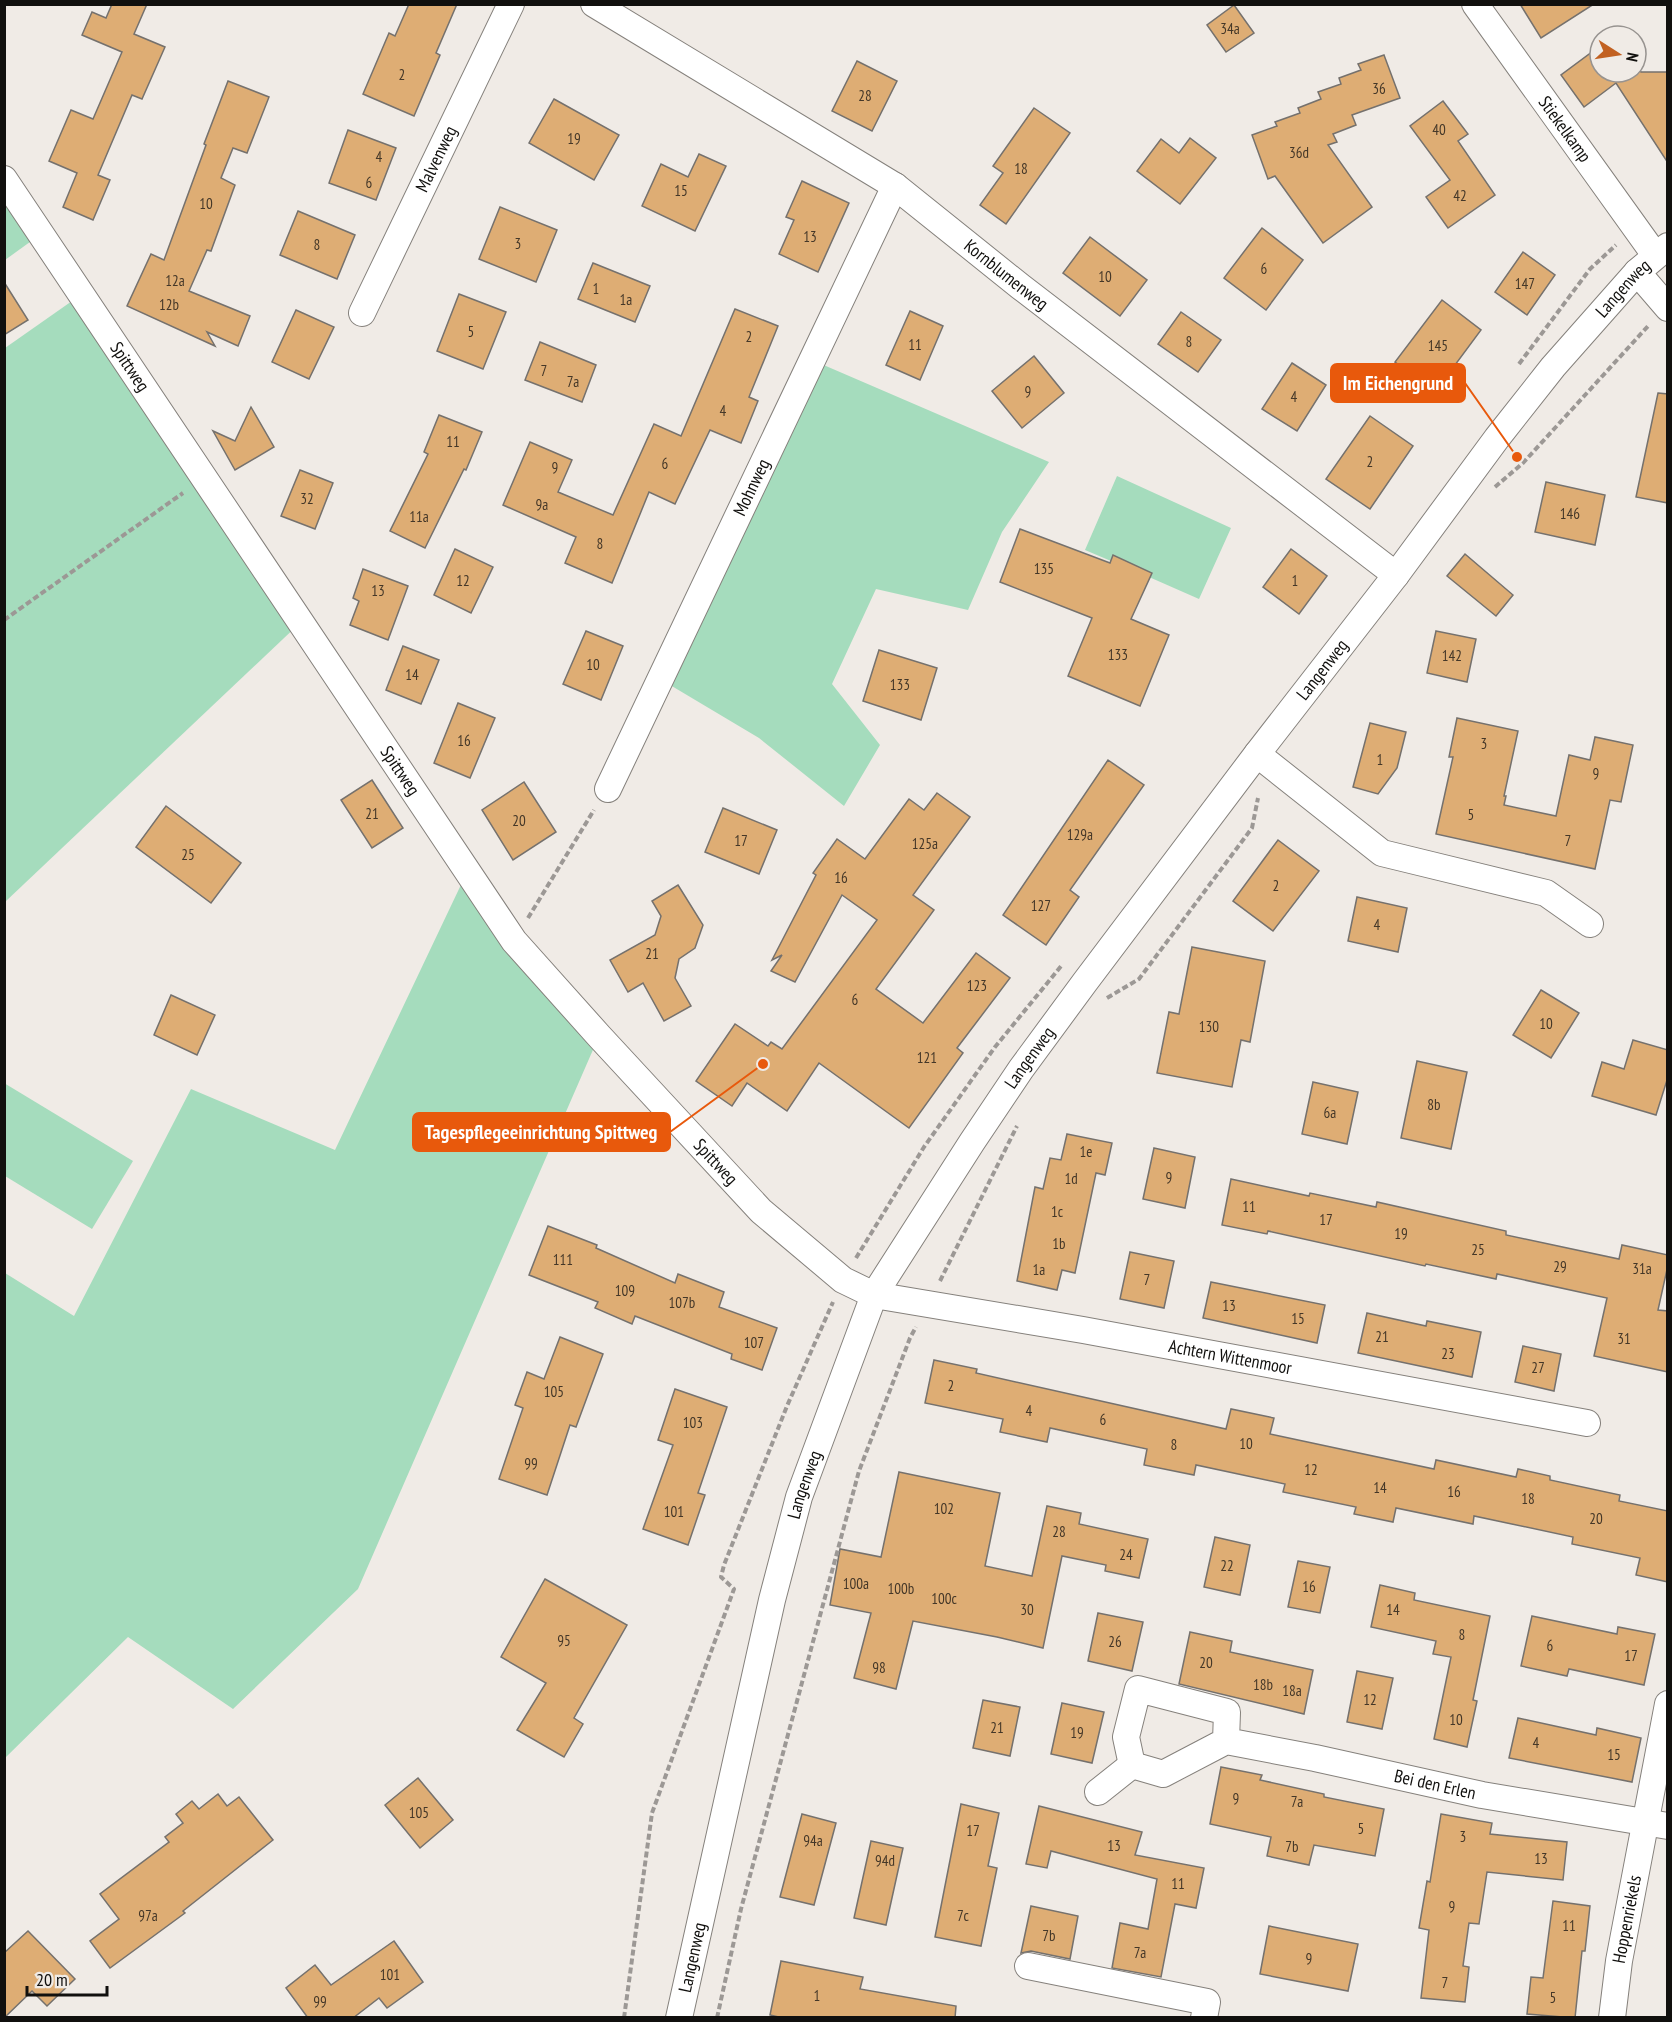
<svg xmlns="http://www.w3.org/2000/svg" width="1672" height="2022" font-family="'PT Sans Narrow',sans-serif">
<style>
.green{fill:#a5dcbd}
.building{fill:#dead74;stroke:#75716d;stroke-width:1.5}
.lines{fill:none;stroke-linecap:round;stroke-linejoin:round}
.minor-casing{stroke:#85817c;stroke-width:28}
.path{stroke:#9c9895;stroke-width:4;stroke-dasharray:6 3;stroke-linecap:butt}
.minor{stroke:#fff;stroke-width:26}
.labels{text-anchor:middle;stroke-width:4.5;stroke-linejoin:round;paint-order:stroke}
.number-label{font-size:15px;fill:#443728}
.street-label{font-size:18px;fill:#11100e;stroke:#f0ebe6}
.leader{fill:none;stroke:#e8590c;stroke-width:2}
.callout-dot{fill:#e8590c;stroke:#f0ebe6;stroke-width:2}
.callout{fill:#e8590c;stroke:#e8590c;stroke-width:2}
.callout-label{font-size:20px;text-anchor:middle;font-weight:bold;fill:#fff}
</style>
<rect width="100%" height="100%" fill="#f0ebe6"/>
<!-- green -->
<g class="green">
<polygon points="4,180 41,234 5,260 4,260"/>
<polygon points="82,294 302,621 5,902 5,348"/>
<polygon points="812,360 1049,462 1002,532 968,610 876,589 832,684 880,745 844,806 759,738 660,679"/>
<polygon points="1117,476 1231,528 1199,599 1149,577 1151,573 1114,556 1111,561 1085,550"/>
<polygon points="468,870 599,1036 358,1589 233,1709 128,1637 5,1758 5,1273 74,1316 191,1089 335,1150"/>
<polygon points="4,1083 133,1161 92,1229 5,1176"/>
</g>
<!-- building -->
<g class="building">
<polygon points="112,4 147,4 134,34 165,47 142,99 132,95 98,175 110,180 93,220 63,207 77,173 49,161 71,110 93,119 122,52 82,35 92,12 106,18"/>
<polygon points="409,4 457,4 436,53 440,55 414,116 363,94 389,33 395,36"/>
<polygon points="1520,4 1594,4 1541,38"/>
<polygon points="1234,5 1254,33 1226,52 1207,25"/>
<polygon points="1600,46 1600,72 1636,72 1636,66 1641,72 1668,72 1668,163 1616,83 1584,107 1561,75"/>
<polygon points="1384,55 1400,98 1352,115 1356,125 1333,134 1337,142 1328,145 1372,207 1323,243 1275,176 1268,179 1252,135 1277,126 1275,122 1300,113 1298,108 1321,99 1318,92 1341,84 1339,78 1361,70 1358,64"/>
<polygon points="857,61 897,81 872,131 832,111"/>
<polygon points="228,81 269,97 247,153 233,148 221,178 235,185 211,251 207,250 189,291 250,316 238,346 207,332 215,346 127,306 151,254 164,260 206,145 204,144"/>
<polygon points="554,99 619,135 594,180 529,143"/>
<polygon points="1443,101 1468,134 1458,141 1495,195 1448,228 1426,197 1450,180 1410,126"/>
<polygon points="1034,108 1070,133 1006,224 980,205 1003,173 993,166"/>
<polygon points="348,130 396,148 376,200 329,183"/>
<polygon points="1190,138 1216,158 1180,204 1137,171 1161,139 1179,153"/>
<polygon points="699,154 726,166 695,231 642,206 661,164 688,177"/>
<polygon points="802,181 849,203 818,272 779,254 794,220 786,217"/>
<polygon points="500,207 557,230 536,282 479,259"/>
<polygon points="298,211 355,235 337,279 280,255"/>
<polygon points="1262,228 1303,260 1266,310 1224,278"/>
<polygon points="1090,237 1147,280 1120,316 1063,273"/>
<polygon points="1523,252 1555,275 1527,315 1495,292"/>
<polygon points="593,263 650,286 635,322 578,299"/>
<polygon points="4,282 28,320 4,335"/>
<polygon points="459,294 506,312 483,369 437,351"/>
<polygon points="1442,300 1481,330 1435,392 1395,362"/>
<polygon points="735,309 778,326 749,397 758,401 741,443 710,430 675,504 649,492 612,583 565,563 576,537 503,505 530,442 572,460 558,492 613,515 654,424 681,436"/>
<polygon points="296,310 334,327 309,379 272,362"/>
<polygon points="910,311 943,326 920,380 886,365"/>
<polygon points="1181,312 1221,340 1198,372 1158,344"/>
<polygon points="540,342 596,365 582,402 525,380"/>
<polygon points="1034,356 1064,393 1022,428 992,391"/>
<polygon points="1292,363 1326,385 1297,431 1262,409"/>
<polygon points="1658,393 1668,394 1668,503 1636,497"/>
<polygon points="251,407 274,447 235,470 213,431 235,441"/>
<polygon points="439,415 482,432 466,470 464,469 425,548 390,531 428,454 424,452"/>
<polygon points="1370,416 1413,446 1370,509 1326,479"/>
<polygon points="300,470 333,483 315,529 281,516"/>
<polygon points="1546,482 1605,495 1595,545 1535,532"/>
<polygon points="1020,529 1110,563 1113,555 1152,573 1131,619 1169,635 1140,706 1068,676 1092,618 1000,582"/>
<polygon points="455,549 493,567 471,613 434,595"/>
<polygon points="1291,549 1327,576 1299,614 1263,587"/>
<polygon points="1465,554 1513,595 1496,616 1447,576"/>
<polygon points="363,569 408,586 388,640 350,625 359,601 353,598"/>
<polygon points="586,631 623,646 601,700 563,684"/>
<polygon points="1436,631 1476,639 1467,682 1427,673"/>
<polygon points="403,646 439,660 421,704 386,690"/>
<polygon points="879,650 937,668 921,720 863,701"/>
<polygon points="458,703 495,718 470,778 434,763"/>
<polygon points="1457,718 1518,731 1504,796 1506,796 1504,805 1556,816 1569,755 1590,760 1595,737 1633,745 1621,802 1610,800 1595,869 1436,834 1453,757 1449,757"/>
<polygon points="1370,723 1406,732 1397,768 1378,794 1353,787"/>
<polygon points="1108,760 1144,785 1070,890 1079,897 1046,945 1003,915"/>
<polygon points="372,780 403,828 372,848 341,800"/>
<polygon points="524,782 556,832 513,860 482,810"/>
<polygon points="937,793 970,817 913,895 934,910 876,989 923,1023 976,953 1010,978 957,1048 963,1053 909,1128 819,1063 787,1111 747,1083 732,1106 696,1081 735,1024 768,1046 771,1042 782,1049 877,920 842,895 795,982 771,971 782,955 772,960 816,875 813,873 837,839 865,859 909,799 924,810"/>
<polygon points="166,806 241,863 211,903 136,847"/>
<polygon points="723,808 777,830 759,874 705,852"/>
<polygon points="1278,840 1319,871 1273,931 1233,901"/>
<polygon points="678,885 703,925 695,948 679,959 675,978 691,1006 664,1021 643,983 628,992 610,960 655,935 661,916 652,901"/>
<polygon points="1357,897 1407,908 1398,952 1348,941"/>
<polygon points="1192,947 1265,961 1250,1042 1241,1040 1232,1087 1157,1073 1169,1012 1179,1014"/>
<polygon points="1541,990 1579,1013 1551,1058 1513,1035"/>
<polygon points="171,995 215,1015 197,1055 154,1035"/>
<polygon points="1633,1040 1668,1050 1668,1077 1656,1115 1592,1096 1602,1062 1624,1069"/>
<polygon points="1417,1061 1467,1072 1451,1149 1401,1138"/>
<polygon points="1313,1082 1358,1092 1347,1144 1302,1134"/>
<polygon points="1067,1134 1112,1143 1105,1175 1096,1173 1075,1273 1062,1270 1057,1290 1017,1281 1035,1187 1043,1189 1050,1158 1061,1160"/>
<polygon points="1154,1148 1195,1157 1185,1208 1143,1199"/>
<polygon points="1231,1179 1309,1196 1310,1193 1376,1207 1377,1202 1506,1231 1506,1235 1619,1259 1622,1245 1668,1255 1668,1265 1658,1310 1668,1311 1668,1372 1594,1356 1607,1298 1497,1274 1496,1279 1426,1264 1425,1266 1268,1231 1267,1234 1222,1225"/>
<polygon points="548,1226 597,1245 596,1248 675,1283 678,1274 724,1292 719,1307 777,1328 762,1370 731,1359 732,1354 635,1316 632,1324 595,1308 598,1302 529,1275"/>
<polygon points="1130,1252 1174,1261 1164,1308 1120,1299"/>
<polygon points="1211,1282 1325,1305 1317,1343 1203,1318"/>
<polygon points="1367,1313 1426,1326 1427,1321 1481,1332 1472,1377 1358,1353"/>
<polygon points="560,1337 603,1354 576,1427 570,1425 547,1495 499,1479 523,1408 515,1405 527,1372 544,1379"/>
<polygon points="1523,1346 1561,1354 1554,1391 1515,1382"/>
<polygon points="934,1360 977,1369 976,1373 1226,1429 1231,1409 1274,1418 1270,1434 1434,1469 1436,1460 1516,1477 1518,1469 1550,1476 1550,1480 1620,1495 1619,1501 1668,1511 1668,1582 1636,1575 1640,1558 1572,1544 1573,1537 1474,1516 1473,1524 1396,1508 1393,1522 1354,1514 1356,1507 1283,1492 1285,1484 1196,1465 1194,1475 1144,1465 1147,1449 1050,1428 1047,1442 1000,1432 1003,1419 925,1403"/>
<polygon points="675,1389 727,1407 698,1493 705,1495 688,1545 643,1529 673,1445 658,1440"/>
<polygon points="899,1472 1000,1493 985,1566 1032,1576 1047,1506 1081,1513 1079,1524 1148,1539 1139,1578 1105,1571 1106,1565 1062,1556 1043,1648 997,1637 913,1621 896,1689 854,1678 871,1613 830,1605 840,1549 881,1557"/>
<polygon points="1215,1537 1250,1545 1240,1595 1204,1587"/>
<polygon points="1298,1561 1330,1567 1320,1613 1288,1607"/>
<polygon points="545,1579 627,1625 574,1718 583,1724 564,1757 517,1730 546,1683 501,1657"/>
<polygon points="1380,1585 1415,1593 1414,1600 1490,1616 1473,1700 1477,1701 1467,1747 1434,1739 1451,1657 1433,1654 1436,1641 1371,1627"/>
<polygon points="1098,1613 1143,1622 1132,1671 1088,1661"/>
<polygon points="1532,1616 1617,1634 1618,1627 1655,1634 1644,1685 1569,1669 1567,1676 1521,1666"/>
<polygon points="1190,1632 1232,1641 1230,1652 1313,1670 1304,1714 1179,1684"/>
<polygon points="1357,1671 1393,1678 1382,1729 1347,1722"/>
<polygon points="983,1700 1020,1707 1010,1756 973,1748"/>
<polygon points="1062,1703 1104,1712 1092,1763 1051,1754"/>
<polygon points="1518,1718 1596,1735 1597,1728 1641,1738 1632,1782 1509,1758"/>
<polygon points="1221,1767 1262,1775 1260,1780 1324,1794 1324,1797 1384,1809 1375,1856 1314,1845 1309,1865 1267,1856 1271,1837 1210,1824"/>
<polygon points="418,1778 453,1820 420,1848 385,1805"/>
<polygon points="218,1794 227,1806 239,1797 273,1840 183,1911 185,1913 110,1968 90,1941 119,1919 100,1894 169,1842 165,1837 183,1823 176,1814 192,1801 199,1809"/>
<polygon points="961,1804 999,1813 988,1866 997,1868 981,1946 935,1937"/>
<polygon points="1039,1806 1142,1832 1135,1855 1204,1868 1196,1908 1175,1904 1161,1977 1112,1968 1120,1923 1148,1929 1157,1879 1051,1851 1047,1868 1026,1864"/>
<polygon points="802,1814 836,1823 814,1905 780,1897"/>
<polygon points="1441,1814 1492,1823 1490,1834 1567,1842 1563,1880 1487,1872 1479,1924 1469,1923 1463,1966 1469,1967 1465,2002 1421,1998 1429,1930 1419,1928 1427,1881 1430,1882"/>
<polygon points="871,1841 903,1848 886,1925 854,1918"/>
<polygon points="1553,1901 1590,1906 1585,1951 1582,1951 1575,2018 1527,2014 1531,1977 1543,1978"/>
<polygon points="1031,1906 1078,1916 1070,1959 1031,1951 1021,1953"/>
<polygon points="1269,1926 1358,1944 1348,1991 1260,1974"/>
<polygon points="28,1931 75,1979 47,2006 32,1991 4,2018 4,1953"/>
<polygon points="394,1941 423,1982 387,2008 379,1998 353,2018 308,2018 286,1988 315,1965 331,1985"/>
<polygon points="781,1961 863,1977 860,1989 956,2006 955,2018 783,2018 770,2015"/>
</g>
<g class="lines">
<defs>
<g id="minor">
<path id="s1" d="M594 4 895 186 1021 287 1396 575"/>
<path id="s2" d="M1475 4 1655 255"/>
<path id="s3" d="M4 179 514 941 599 1036 761 1211 843 1280 874 1295 1083 1330 1587 1423"/>
<polyline points="1637,272 1668,308"/>
<path id="s4" d="M362 313 511 4"/>
<polyline points="1257,754 1382,853 1546,893 1590,924"/>
<path id="s5" d="M608 789 895 186"/>
<path id="s6" d="M1226 1741 1163 1774 1132 1765 1126 1737 1138 1689 1227 1712 1226 1741 1315 1758 1482 1795 1668 1826"/>
<polyline points="1098,1792 1132,1765"/>
<polyline points="1028,1966 1207,2002 1204,2018"/>
<path id="s7" d="M679 2018 772 1600 799 1497 874 1295 972 1142 1021 1069 1085 982 1257 754 1396 575 1497 438 1553 367 1637 272 1668 246"/>
<path id="s8" d="M1612 2018 1619 1961 1668 1704"/>
</g>
</defs>
<!-- minor casing -->
<use href="#minor" class="minor-casing"/>
<!-- path -->
<g class="path">
<polyline points="1519,364 1590,269 1616,245"/>
<polyline points="1495,487 1523,463 1649,325"/>
<polyline points="4,620 183,493"/>
<polyline points="528,918 594,810"/>
<polyline points="1107,998 1139,979 1252,828 1258,798"/>
<polyline points="856,1258 924,1147 995,1047 1062,965"/>
<polyline points="940,1281 1017,1126"/>
<polyline points="624,2018 652,1813 734,1589 721,1577 724,1565 787,1406 833,1302"/>
<polyline points="717,2018 741,1909 859,1471 910,1338 916,1327"/>
</g>
<!-- minor -->
<use href="#minor" class="minor"/>
</g>
<g class="labels">
<!-- number labels -->
<g class="number-label">
<text x="1230" y="34">34a</text>
<text x="402" y="80">2</text>
<text x="1379" y="94">36</text>
<text x="865" y="101">28</text>
<text x="1439" y="135">40</text>
<text x="574" y="144">19</text>
<text x="1299" y="158">36d</text>
<text x="379" y="162">4</text>
<text x="1021" y="174">18</text>
<text x="369" y="188">6</text>
<text x="681" y="196">15</text>
<text x="1460" y="201">42</text>
<text x="206" y="209">10</text>
<text x="810" y="242">13</text>
<text x="518" y="249">3</text>
<text x="317" y="250">8</text>
<text x="1264" y="274">6</text>
<text x="1105" y="282">10</text>
<text x="175" y="286">12a</text>
<text x="1525" y="289">147</text>
<text x="596" y="294">1</text>
<text x="626" y="305">1a</text>
<text x="169" y="310">12b</text>
<text x="471" y="337">5</text>
<text x="749" y="342">2</text>
<text x="1189" y="347">8</text>
<text x="915" y="350">11</text>
<text x="1438" y="351">145</text>
<text x="544" y="376">7</text>
<text x="573" y="387">7a</text>
<text x="1028" y="397">9</text>
<text x="1294" y="402">4</text>
<text x="723" y="416">4</text>
<text x="453" y="447">11</text>
<text x="1370" y="467">2</text>
<text x="665" y="469">6</text>
<text x="555" y="473">9</text>
<text x="307" y="504">32</text>
<text x="542" y="510">9a</text>
<text x="1570" y="519">146</text>
<text x="419" y="522">11a</text>
<text x="600" y="549">8</text>
<text x="1044" y="574">135</text>
<text x="463" y="586">12</text>
<text x="1295" y="586">1</text>
<text x="378" y="596">13</text>
<text x="1118" y="660">133</text>
<text x="1452" y="661">142</text>
<text x="593" y="670">10</text>
<text x="412" y="680">14</text>
<text x="900" y="690">133</text>
<text x="464" y="746">16</text>
<text x="1484" y="749">3</text>
<text x="1380" y="765">1</text>
<text x="1596" y="779">9</text>
<text x="372" y="819">21</text>
<text x="1471" y="820">5</text>
<text x="519" y="826">20</text>
<text x="1080" y="840">129a</text>
<text x="741" y="846">17</text>
<text x="1568" y="846">7</text>
<text x="925" y="849">125a</text>
<text x="188" y="860">25</text>
<text x="841" y="883">16</text>
<text x="1276" y="891">2</text>
<text x="1041" y="911">127</text>
<text x="1377" y="930">4</text>
<text x="652" y="959">21</text>
<text x="977" y="991">123</text>
<text x="855" y="1005">6</text>
<text x="1546" y="1029">10</text>
<text x="1209" y="1032">130</text>
<text x="927" y="1063">121</text>
<text x="1434" y="1110">8b</text>
<text x="1330" y="1118">6a</text>
<text x="1086" y="1157">1e</text>
<text x="1169" y="1183">9</text>
<text x="1071" y="1184">1d</text>
<text x="1249" y="1212">11</text>
<text x="1057" y="1217">1c</text>
<text x="1326" y="1225">17</text>
<text x="1401" y="1239">19</text>
<text x="1059" y="1249">1b</text>
<text x="1478" y="1255">25</text>
<text x="563" y="1265">111</text>
<text x="1560" y="1272">29</text>
<text x="1642" y="1274">31a</text>
<text x="1039" y="1275">1a</text>
<text x="1147" y="1285">7</text>
<text x="625" y="1296">109</text>
<text x="682" y="1308">107b</text>
<text x="1229" y="1311">13</text>
<text x="1298" y="1324">15</text>
<text x="1382" y="1342">21</text>
<text x="1624" y="1344">31</text>
<text x="754" y="1348">107</text>
<text x="1448" y="1359">23</text>
<text x="1538" y="1373">27</text>
<text x="951" y="1391">2</text>
<text x="554" y="1397">105</text>
<text x="1029" y="1416">4</text>
<text x="1103" y="1425">6</text>
<text x="693" y="1428">103</text>
<text x="1246" y="1449">10</text>
<text x="1174" y="1450">8</text>
<text x="531" y="1469">99</text>
<text x="1311" y="1475">12</text>
<text x="1380" y="1493">14</text>
<text x="1454" y="1497">16</text>
<text x="1528" y="1504">18</text>
<text x="944" y="1514">102</text>
<text x="674" y="1517">101</text>
<text x="1596" y="1524">20</text>
<text x="1059" y="1537">28</text>
<text x="1126" y="1560">24</text>
<text x="1227" y="1571">22</text>
<text x="856" y="1589">100a</text>
<text x="1309" y="1592">16</text>
<text x="901" y="1594">100b</text>
<text x="944" y="1604">100c</text>
<text x="1027" y="1615">30</text>
<text x="1393" y="1615">14</text>
<text x="1462" y="1640">8</text>
<text x="564" y="1646">95</text>
<text x="1115" y="1647">26</text>
<text x="1550" y="1651">6</text>
<text x="1631" y="1661">17</text>
<text x="1206" y="1668">20</text>
<text x="879" y="1673">98</text>
<text x="1263" y="1690">18b</text>
<text x="1292" y="1696">18a</text>
<text x="1370" y="1705">12</text>
<text x="1456" y="1725">10</text>
<text x="997" y="1733">21</text>
<text x="1077" y="1738">19</text>
<text x="1536" y="1748">4</text>
<text x="1614" y="1760">15</text>
<text x="1236" y="1804">9</text>
<text x="1297" y="1807">7a</text>
<text x="419" y="1818">105</text>
<text x="1361" y="1834">5</text>
<text x="973" y="1836">17</text>
<text x="1463" y="1842">3</text>
<text x="813" y="1846">94a</text>
<text x="1114" y="1851">13</text>
<text x="1292" y="1852">7b</text>
<text x="1541" y="1864">13</text>
<text x="885" y="1866">94d</text>
<text x="1178" y="1889">11</text>
<text x="1452" y="1912">9</text>
<text x="148" y="1921">97a</text>
<text x="963" y="1921">7c</text>
<text x="1569" y="1931">11</text>
<text x="1049" y="1941">7b</text>
<text x="1140" y="1958">7a</text>
<text x="1309" y="1964">9</text>
<text x="390" y="1980">101</text>
<text x="1445" y="1988">7</text>
<text x="817" y="2001">1</text>
<text x="1553" y="2003">5</text>
<text x="320" y="2007">99</text>
</g>
<!-- street labels -->
<g class="street-label">
<text dy="6" stroke="none"><textPath href="#s2" startOffset="154">Stiekelkamp</textPath></text>
<text dy="6" stroke="none"><textPath href="#s4" startOffset="171">Malvenweg</textPath></text>
<text dy="6" stroke="none"><textPath href="#s1" startOffset="494">Kornblumenweg</textPath></text>
<text dy="6" stroke="none"><textPath href="#s7" startOffset="2006">Langenweg</textPath></text>
<text dy="6" stroke="none"><textPath href="#s3" startOffset="226">Spittweg</textPath></text>
<text dy="6" stroke="none"><textPath href="#s5" startOffset="334">Mohnweg</textPath></text>
<text dy="6" stroke="none"><textPath href="#s7" startOffset="1520">Langenweg</textPath></text>
<text dy="6" stroke="none"><textPath href="#s3" startOffset="712">Spittweg</textPath></text>
<text dy="6" stroke="none"><textPath href="#s7" startOffset="1034">Langenweg</textPath></text>
<text dy="6" stroke="none"><textPath href="#s3" startOffset="1216">Spittweg</textPath></text>
<text dy="6" stroke="none"><textPath href="#s3" startOffset="1786">Achtern Wittenmoor</textPath></text>
<text dy="6" stroke="none"><textPath href="#s7" startOffset="548">Langenweg</textPath></text>
<text dy="6" stroke="none"><textPath href="#s6" startOffset="516">Bei den Erlen</textPath></text>
<text dy="6" stroke="none"><textPath href="#s8" startOffset="100">Hoppenriekels</textPath></text>
<text dy="6" stroke="none"><textPath href="#s7" startOffset="62">Langenweg</textPath></text>
</g>
</g>
<!-- callouts -->
<path class="leader" d="M1517 457L1465 383M763 1064L670 1132"/>
<g class="callout-dot">
<circle cx="1517" cy="457" r="6"/>
<circle cx="763" cy="1064" r="6"/>
</g>
<g class="callout">
<rect x="1331" y="364" width="134" height="38" rx="6"/>
<rect x="413" y="1113" width="257" height="38" rx="6"/>
</g>
<g class="callout-label">
<text x="1398" y="390">Im Eichengrund</text>
<text x="541" y="1139">Tagespflegeeinrichtung Spittweg</text>
</g>
<!-- border -->
<rect width="1672" height="2022" fill="none" stroke="#11100e" stroke-width="12"/>
<!-- north arrow -->
<g transform="translate(1618 54) rotate(102)"><circle r="28" fill="#f0ebe6" stroke="#979390" stroke-width="1.5"/>
<path d="M0-4.5L10 22L0 15L-10 22Z" fill="#c26121"/>
<text y="-9" font-size="16" font-weight="bold" text-anchor="middle" fill="#11100e">N</text>
</g>
<!-- scale -->
<path d="M27 1986v9h80v-9" fill="none" stroke="#11100e" stroke-width="3"/>
<text x="36" y="1986" font-size="18" fill="#11100e" stroke="#f0ebe6" stroke-width="4.5" paint-order="stroke">20 m</text>
</svg>
